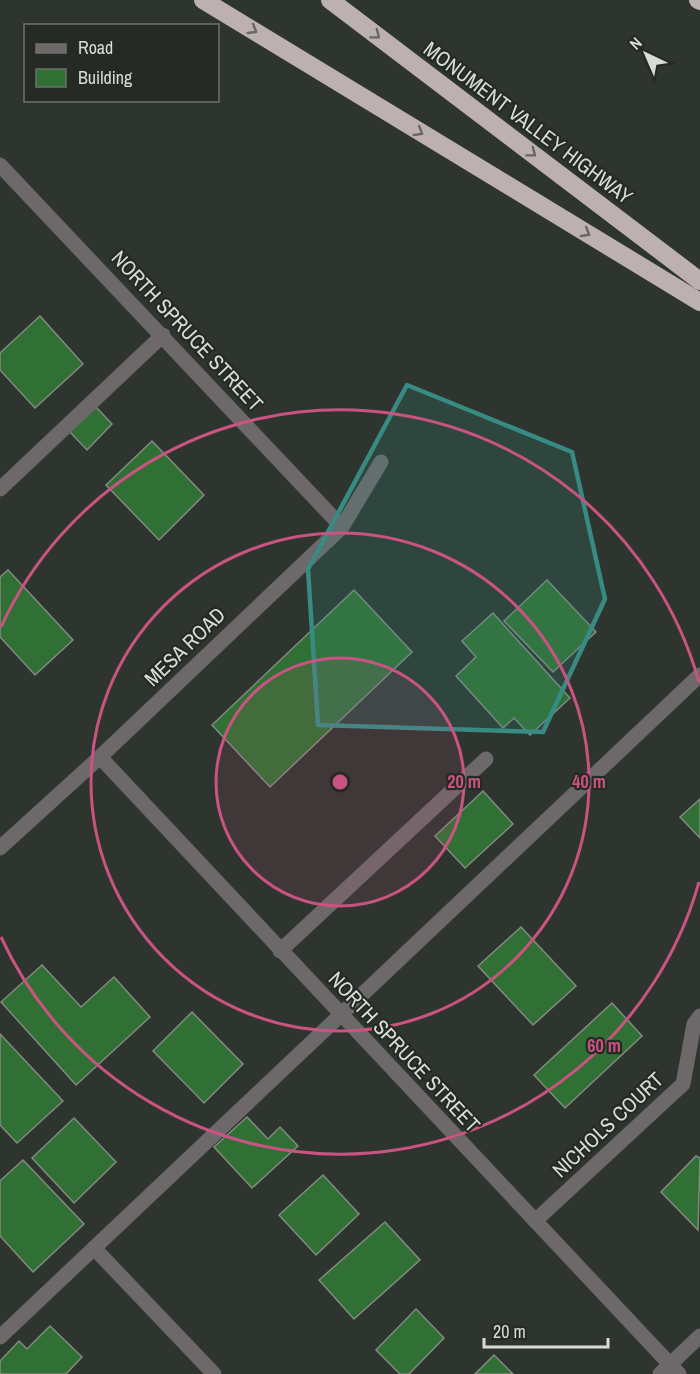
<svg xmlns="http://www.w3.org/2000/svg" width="700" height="1374" font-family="'Archivo Narrow',sans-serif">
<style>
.building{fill:#317034;stroke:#838a82;stroke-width:1.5}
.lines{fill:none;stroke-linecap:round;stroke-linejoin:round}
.service{stroke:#6d6869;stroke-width:15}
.minor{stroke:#6d6869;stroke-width:15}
.tertiary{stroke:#6d6869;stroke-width:15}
.motorway{stroke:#bcb0b2;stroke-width:18}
.oneway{stroke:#696764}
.marked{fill:#378b83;fill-opacity:0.2;stroke:#378b83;stroke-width:4.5;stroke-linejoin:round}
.ring{fill:none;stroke:#c95381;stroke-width:3}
.labels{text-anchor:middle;stroke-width:4.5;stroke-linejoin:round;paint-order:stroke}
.street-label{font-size:21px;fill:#d9ddd9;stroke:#252b24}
.centre{fill:#c95381;stroke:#252b24;stroke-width:3}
.ring-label{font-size:18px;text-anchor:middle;font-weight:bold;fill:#c95381;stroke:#252b24;stroke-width:4.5;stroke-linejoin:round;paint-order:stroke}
</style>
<rect width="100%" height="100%" fill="#2e352e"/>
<!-- building -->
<g class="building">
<polygon points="40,316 83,364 35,408 0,370 0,353"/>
<polygon points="95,406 112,424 87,450 69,431"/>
<polygon points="152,441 204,495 159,540 106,485"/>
<polygon points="8,570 73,640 35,675 0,637 0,577"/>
<polygon points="547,580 596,632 553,672 504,621"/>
<polygon points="354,590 412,652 270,787 212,725"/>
<polygon points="493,613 570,698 530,735 514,718 503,728 456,676 476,657 462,641"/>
<polygon points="483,791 513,824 465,868 435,836"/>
<polygon points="700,799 700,838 680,817"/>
<polygon points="521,927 576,986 533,1025 478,966"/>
<polygon points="42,965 81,1007 114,977 150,1017 76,1085 1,1002"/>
<polygon points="612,1003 642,1036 565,1108 534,1075"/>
<polygon points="192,1012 243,1064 204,1103 153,1051"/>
<polygon points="0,1034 63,1101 17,1143 0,1125"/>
<polygon points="247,1117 268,1139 280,1127 298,1146 252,1188 214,1147"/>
<polygon points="74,1118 116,1162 74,1203 32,1158"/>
<polygon points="696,1156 700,1158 698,1230 661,1192"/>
<polygon points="23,1160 84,1224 33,1272 0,1236 0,1181"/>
<polygon points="323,1175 359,1214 316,1255 279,1215"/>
<polygon points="385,1222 420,1260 354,1319 319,1280"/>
<polygon points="416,1309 444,1338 409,1374 400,1374 376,1350"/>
<polygon points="50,1326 82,1357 66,1374 0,1374 0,1361 19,1341 27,1349"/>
<polygon points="494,1355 513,1374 475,1374"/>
</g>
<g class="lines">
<!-- service -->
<g class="service">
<polyline points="0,489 163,335"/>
<polyline points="280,951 486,759"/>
<polyline points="94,1248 214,1374"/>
<polyline points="0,1337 700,675"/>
<polyline points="660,1374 700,1336"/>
</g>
<!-- minor -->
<g class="minor">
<polyline points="0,165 342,527"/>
<polyline points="100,757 342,527 381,462"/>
<polyline points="535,1221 683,1084 694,1024 700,1016"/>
</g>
<!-- tertiary -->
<polyline class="tertiary" points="0,848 100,757 679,1374"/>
<!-- motorway -->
<g class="motorway">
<polyline points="203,0 700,302"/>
<polyline points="330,0 700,281"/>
<polyline points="698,0 700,1"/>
</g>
</g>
<!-- one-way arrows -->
<defs><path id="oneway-chevron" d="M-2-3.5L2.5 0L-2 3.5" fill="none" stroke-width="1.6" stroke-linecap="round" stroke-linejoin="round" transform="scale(1.5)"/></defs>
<g class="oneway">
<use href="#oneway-chevron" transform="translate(253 30) rotate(31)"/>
<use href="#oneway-chevron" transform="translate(376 35) rotate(37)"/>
<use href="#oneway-chevron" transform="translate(419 132) rotate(31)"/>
<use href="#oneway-chevron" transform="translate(532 153) rotate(37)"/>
<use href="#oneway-chevron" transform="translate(586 233) rotate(31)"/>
</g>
<!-- marked area -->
<path class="marked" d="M407 385 572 452 605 599 543 732 318 725 308 569Z"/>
<!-- distance rings -->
<circle cx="340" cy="782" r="124" fill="#c95381" fill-opacity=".12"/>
<g class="ring">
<circle cx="340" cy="782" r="124"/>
<circle cx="340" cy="782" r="249"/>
<path d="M699 882A373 373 0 0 1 1 937M1 627A373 373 0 0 1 699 682"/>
</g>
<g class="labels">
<!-- street labels -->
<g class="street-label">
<text transform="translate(528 123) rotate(37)" y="7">MONUMENT VALLEY HIGHWAY</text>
<text transform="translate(187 331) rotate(47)" y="7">NORTH SPRUCE STREET</text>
<text transform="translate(185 647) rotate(-44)" y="7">MESA ROAD</text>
<text transform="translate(404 1052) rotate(47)" y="7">NORTH SPRUCE STREET</text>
<text transform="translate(608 1125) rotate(-43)" y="7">NICHOLS COURT</text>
</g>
</g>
<circle cx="340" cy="782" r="9" class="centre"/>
<g class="ring-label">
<text x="464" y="788">20 m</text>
<text x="589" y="788">40 m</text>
<text x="604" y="1052">60 m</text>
</g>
<!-- legend -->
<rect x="24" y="24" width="195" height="78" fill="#252b24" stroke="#6d726c" stroke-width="1.5"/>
<rect x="36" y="44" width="30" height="9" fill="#6d6869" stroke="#6d726c" stroke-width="1.5"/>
<text x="78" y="54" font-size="18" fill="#d9ddd9">Road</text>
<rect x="36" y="69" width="30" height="18" fill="#317034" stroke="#6d726c" stroke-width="1.5"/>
<text x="78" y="84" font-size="18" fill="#d9ddd9">Building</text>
<!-- north arrow -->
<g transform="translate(646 54) rotate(316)" stroke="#252b24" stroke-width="4.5" paint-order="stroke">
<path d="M0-4.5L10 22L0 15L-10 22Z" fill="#d9ddd9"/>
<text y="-9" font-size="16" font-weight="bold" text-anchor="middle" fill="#d9ddd9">N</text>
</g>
<!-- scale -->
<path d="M484 1338v9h124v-9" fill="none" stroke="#d9ddd9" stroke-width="3"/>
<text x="493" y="1338" font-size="18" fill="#d9ddd9" stroke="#252b24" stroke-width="4.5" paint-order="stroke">20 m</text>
</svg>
